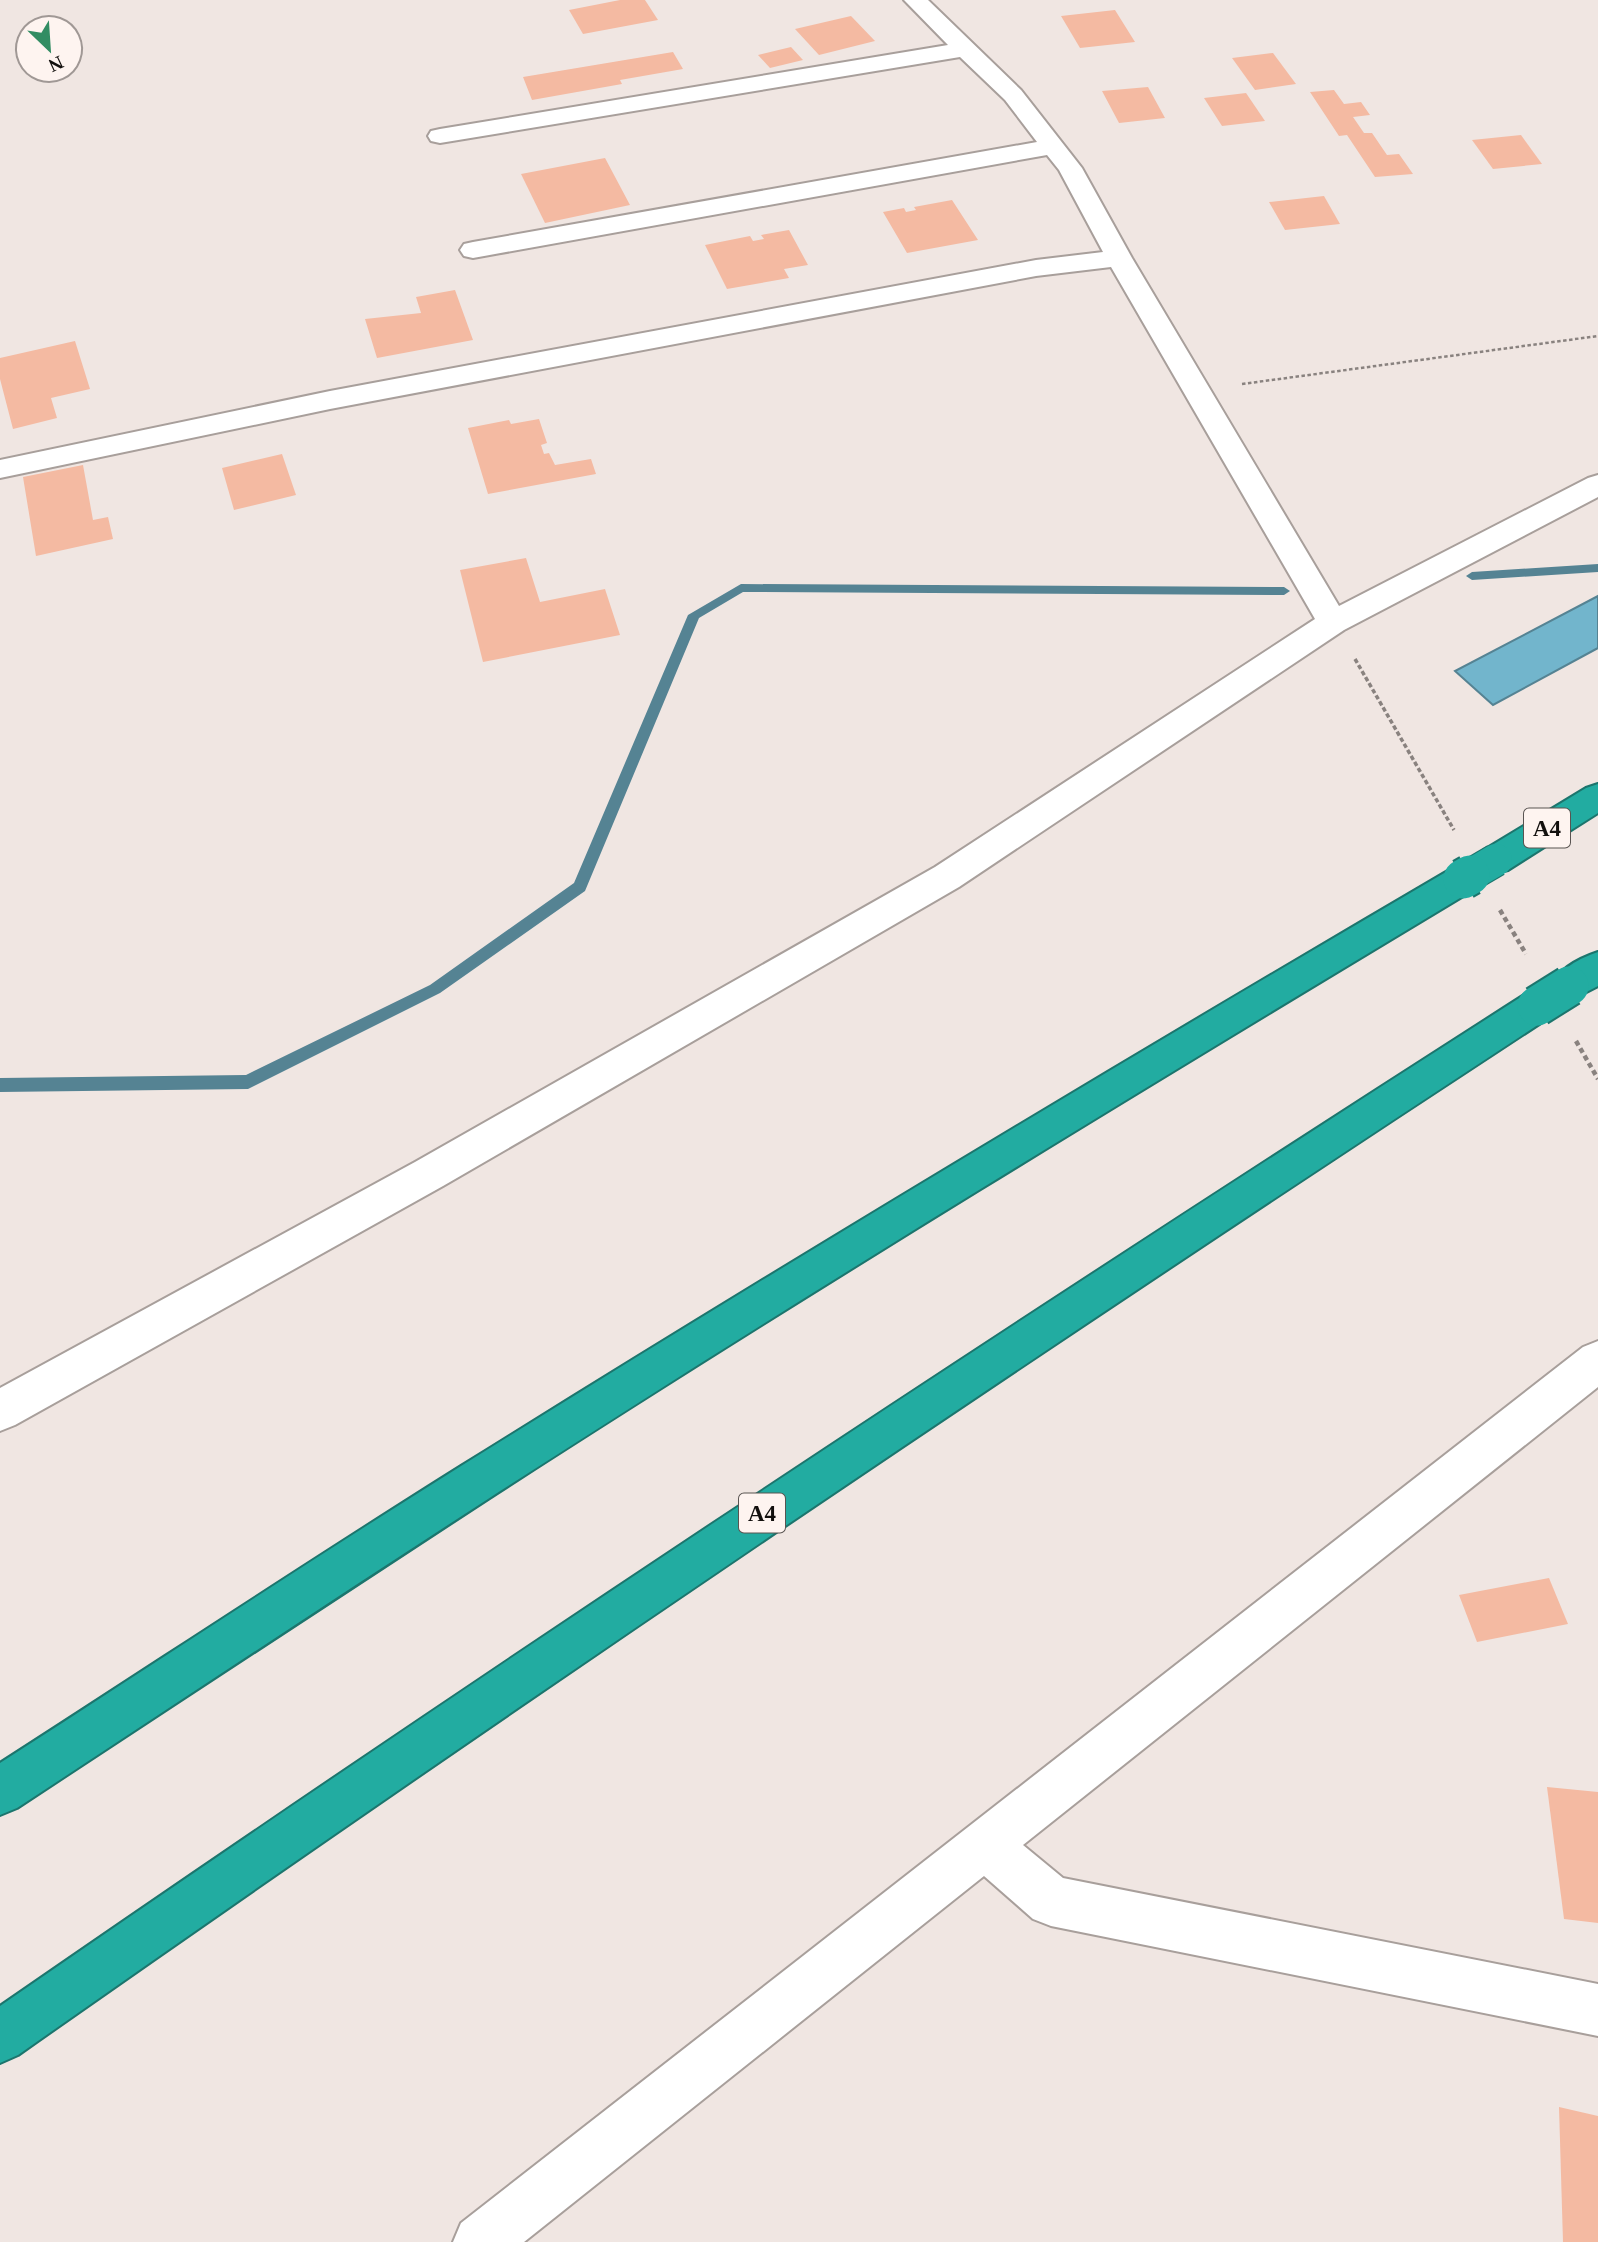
<svg xmlns="http://www.w3.org/2000/svg" width="1598" height="2242" font-family="'Times New Roman',serif">
<style>
.water{fill:#72b5cc;stroke:#558393;stroke-width:2}
.lines{fill:none;stroke-linecap:round;stroke-linejoin:round}
.stream{fill:#558393;fill-rule:evenodd}
.building{fill:#f4baa2}
.minor-casing{stroke:#a89f9b;stroke-width:4}
.highway-casing{stroke:#1c756d;stroke-width:4}
.path-far2{stroke:#89827f;stroke-width:2.5;stroke-dasharray:3.5 2.5;stroke-linecap:butt}
.path-far1{stroke:#89827f;stroke-width:3.5;stroke-dasharray:4.5 2.5;stroke-linecap:butt}
.path{stroke:#89827f;stroke-width:4.5;stroke-dasharray:5 3.5;stroke-linecap:butt}
.minor{fill:#fff;fill-rule:evenodd}
.highway{fill:#22aca1;fill-rule:evenodd}
.highway-bridge-far1-casing{stroke:#1c756d;stroke-width:34;stroke-linecap:butt}
.highway-bridge-casing{stroke:#1c756d;stroke-width:43;stroke-linecap:butt}
.highway-bridge-far1{stroke:#22aca1;stroke-width:32}
.highway-bridge{stroke:#22aca1;stroke-width:39}
.labels{text-anchor:middle;stroke-width:7;stroke-linejoin:round;paint-order:stroke}
.shield{fill:#fef4f0;stroke:#595451;stroke-width:2}
.shield-label{font-size:23px;font-weight:bold;fill:#120f0d}
</style>
<rect width="100%" height="100%" fill="#f0e6e2"/>
<!-- water -->
<polygon class="water" points="1598,596 1598,648 1493,705 1455,671"/>
<g class="lines">
<!-- stream -->
<g class="stream">
<polygon points="1598,564 1598,572 1472,580 1466,576 1472,572"/>
<polygon points="741,584 1284,587 1290,591 1284,595 743,592 699,618 585,891 440,993 248,1089 0,1092 0,1078 246,1075 430,985 574,883 688,615"/>
</g>
</g>
<!-- building -->
<g class="building">
<polygon points="620,0 645,0 658,20 583,34 569,10"/>
<polygon points="1115,10 1135,42 1080,48 1061,16"/>
<polygon points="851,16 875,41 819,55 795,29"/>
<polygon points="791,47 803,60 770,68 758,55"/>
<polygon points="673,52 683,69 620,80 622,84 532,100 523,77"/>
<polygon points="1273,53 1296,84 1255,90 1232,58"/>
<polygon points="1148,87 1165,118 1119,123 1102,91"/>
<polygon points="1334,90 1344,104 1361,102 1370,115 1353,117 1364,133 1372,133 1387,155 1399,154 1413,174 1375,177 1347,135 1339,136 1310,92"/>
<polygon points="1246,93 1265,121 1222,126 1204,98"/>
<polygon points="1521,135 1542,164 1493,169 1472,140"/>
<polygon points="605,158 630,205 545,223 521,174"/>
<polygon points="1324,196 1340,224 1285,230 1269,202"/>
<polygon points="952,200 978,240 907,253 883,212 904,208 906,212 916,210 914,207"/>
<polygon points="789,230 808,265 784,269 789,278 727,289 705,245 750,236 753,241 764,239 761,235"/>
<polygon points="455,290 473,340 377,358 365,319 421,313 416,297"/>
<polygon points="75,341 90,389 51,398 57,418 13,429 0,379 0,358"/>
<polygon points="539,419 547,443 541,445 544,454 549,453 555,465 591,459 596,474 488,494 468,428 509,420 511,424"/>
<polygon points="282,454 296,495 234,510 222,468"/>
<polygon points="83,465 93,520 108,517 113,539 36,556 23,477"/>
<polygon points="526,558 540,602 605,589 620,635 483,662 460,570"/>
<polygon points="1549,1578 1568,1624 1477,1642 1459,1595"/>
<polygon points="1547,1787 1598,1792 1598,1923 1564,1919"/>
<polygon points="1559,2107 1598,2116 1598,2242 1563,2242"/>
</g>
<g class="lines">
<defs>
<g id="minor">
<polygon points="904,0 928,0 1021,90 1082,168 1132,258 1339,606 1588,478 1598,475 1598,497 1344,630 959,887 443,1186 15,1425 0,1431 0,1388 415,1162 935,867 1315,619 1111,267 1036,276 330,409 0,478 0,460 330,391 1036,260 1103,252 1059,170 1047,155 473,258 464,256 460,250 464,244 473,242 1037,142 1005,100 960,57 440,143 431,141 428,136 431,131 440,129 948,45"/>
<polygon points="1598,1341 1598,1387 1023,1845 1063,1878 1598,1984 1598,2036 1051,1926 1033,1919 984,1876 524,2242 453,2242 461,2223 1583,1347"/>
</g>
<g id="highway">
<polygon points="1598,784 1598,813 1508,870 1496,873 1484,870 1479,860 1484,850 1586,788"/>
<path d="M1463 865 1475 869 1481 879 1475 889C1144 1088 813 1289 488 1499 330 1601 174 1705 17 1808L0 1815V1763C154 1664 306 1563 461 1466 788 1262 1118 1064 1451 869Z"/>
<path d="M1598 952V986L1569 1001 1556 997 1551 986C1559 969 1580 958 1598 952Z"/>
<path d="M1537 991 1550 995 1555 1006 1550 1017C1034 1355 523 1700 18 2055L0 2063V2006C502 1659 1010 1324 1524 995Z"/>
</g>
</defs>
<!-- minor casing -->
<use href="#minor" class="minor-casing"/>
<!-- highway casing -->
<use href="#highway" class="highway-casing"/>
<!-- path-far2 -->
<polyline class="path-far2" points="1242,384 1598,336"/>
<!-- path-far1 -->
<polyline class="path-far1" points="1355,659 1454,830"/>
<!-- path -->
<g class="path">
<polyline points="1500,910 1526,954"/>
<polyline points="1576,1041 1598,1079"/>
</g>
<!-- minor -->
<use href="#minor" class="minor"/>
<!-- highway -->
<use href="#highway" class="highway"/>
<defs>
<polyline id="highway-bridge-far1" points="1467,877 1496,860"/>
<g id="highway-bridge">
<polyline points="1463,879 1470,875"/>
<polyline points="1537,1006 1569,986"/>
</g>
</defs>
<!-- highway-bridge-far1 casing -->
<use href="#highway-bridge-far1" class="highway-bridge-far1-casing"/>
<!-- highway-bridge casing -->
<use href="#highway-bridge" class="highway-bridge-casing"/>
<!-- highway-bridge-far1 -->
<use href="#highway-bridge-far1" class="highway-bridge-far1"/>
<!-- highway-bridge -->
<use href="#highway-bridge" class="highway-bridge"/>
</g>
<g class="labels">
<!-- shield labels -->
<g class="shield">
<rect x="1524" y="808.5" width="46" height="39" rx="5"/>
<rect x="739" y="1493.5" width="46" height="39" rx="5"/>
</g>
<g class="shield-label">
<text x="1547" y="836">A4</text>
<text x="762" y="1521">A4</text>
</g>
</g>
<!-- north arrow -->
<g transform="translate(49 49) rotate(155)"><circle r="33" fill="#fef4f0" stroke="#a09895" stroke-width="2"/>
<path d="M0-5L12 26L0 18L-12 26Z" fill="#328d63"/>
<text y="-10" font-size="19" font-weight="bold" text-anchor="middle" fill="#120f0d">N</text>
</g>
</svg>
